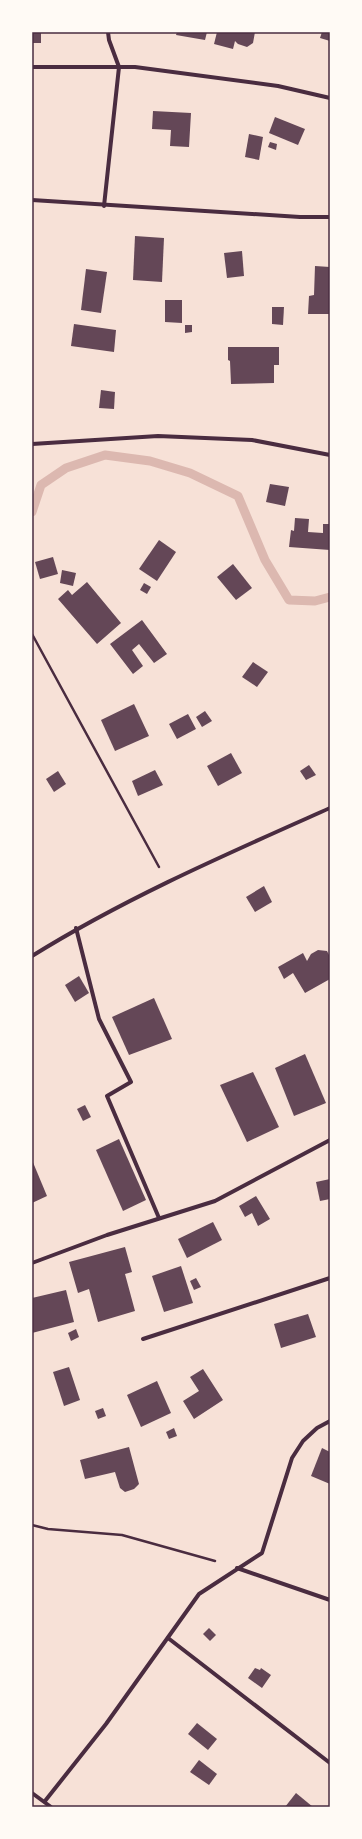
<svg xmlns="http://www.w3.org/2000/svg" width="362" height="1839" font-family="'Noto Sans',sans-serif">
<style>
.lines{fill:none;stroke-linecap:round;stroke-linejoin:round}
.stream{stroke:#dcb8b0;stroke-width:9}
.building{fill:#644757}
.path{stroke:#4a2c40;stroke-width:2.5}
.minor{stroke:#4a2c40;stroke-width:4}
.neatline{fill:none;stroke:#4a2c40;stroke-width:1.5}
</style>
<rect width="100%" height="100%" fill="#f7e1d7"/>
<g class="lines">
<!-- stream -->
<polyline class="stream" points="32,512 41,485 66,468 105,455 150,461 190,473 238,496 265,560 289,600 315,601 330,597"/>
</g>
<!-- building -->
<g class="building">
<rect x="32" y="32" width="9" height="11"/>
<polygon points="177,32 207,32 205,40 176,35"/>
<polygon points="217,32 255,32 253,43 247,47 238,44 235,41 233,49 214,44"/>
<polygon points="322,32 330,32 330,41 320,38"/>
<polygon points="153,111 191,113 189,147 170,146 171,130 152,129"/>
<polygon points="275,117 305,129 298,145 269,133"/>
<polygon points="249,134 263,137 259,160 245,157"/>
<polygon points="270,142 277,144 276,150 268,147"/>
<polygon points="135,236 164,238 162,282 133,280"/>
<polygon points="242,251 244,276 227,278 224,253"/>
<polygon points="315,266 330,267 330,314 308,314 309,296 314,295"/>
<polygon points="86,269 107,272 101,313 81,310"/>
<polygon points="165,300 182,300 182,323 165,322"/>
<polygon points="272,307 284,307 283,325 272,324"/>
<polygon points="74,324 116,330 114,352 71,346"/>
<polygon points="185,325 192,325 192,332 185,333"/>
<polygon points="228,347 279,347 279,365 274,365 274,383 231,384 230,361 228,360"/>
<polygon points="101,390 115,392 114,409 99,408"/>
<polygon points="270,484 289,487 285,506 266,502"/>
<polygon points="295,518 309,519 308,532 323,533 323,524 330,524 330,550 289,547 291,530 294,531"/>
<polygon points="159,540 176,552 157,581 139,569"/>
<polygon points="53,557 58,574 40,579 35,562"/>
<polygon points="233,564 252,588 236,600 217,577"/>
<polygon points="62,570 76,573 73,586 60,583"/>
<polygon points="87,582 121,623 97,644 58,599 68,590 72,595"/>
<polygon points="144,583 151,587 147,594 140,590"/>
<polygon points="142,620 167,654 154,663 139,644 132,650 143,666 133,674 110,644"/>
<polygon points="253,662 268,672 257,687 242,677"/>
<polygon points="134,704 149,736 115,751 101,720"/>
<polygon points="205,711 212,721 202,727 196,717"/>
<polygon points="188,714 196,729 177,739 169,724"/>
<polygon points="231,753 242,773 218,786 207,766"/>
<polygon points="309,765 316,775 306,780 300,771"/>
<polygon points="155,770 163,785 138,796 132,781"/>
<polygon points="58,771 66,784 54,792 46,779"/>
<polygon points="264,886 272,902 255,912 246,897"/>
<polygon points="318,950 327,951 330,957 330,979 305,993 293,973 284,979 278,967 303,953 307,961 311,954"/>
<polygon points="79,976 89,993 75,1002 65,985"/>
<polygon points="154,998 172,1039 129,1055 112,1017"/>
<polygon points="305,1054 326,1103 294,1116 275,1068"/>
<polygon points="253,1072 279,1127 247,1142 220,1085"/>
<polygon points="85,1105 91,1117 83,1121 77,1109"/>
<polygon points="119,1139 146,1200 123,1211 96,1150"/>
<polygon points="32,1160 47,1196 32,1203"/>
<polygon points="330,1179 330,1199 320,1201 316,1182"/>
<polygon points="256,1196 270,1219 258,1226 252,1213 245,1217 239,1206"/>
<polygon points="213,1222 222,1240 187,1258 178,1239"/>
<polygon points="125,1247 132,1272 125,1274 135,1311 98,1322 89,1289 78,1293 69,1262"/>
<polygon points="181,1266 193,1303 164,1312 152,1276"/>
<polygon points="196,1278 201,1287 194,1290 190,1281"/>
<polygon points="66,1290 74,1322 32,1333 32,1298"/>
<polygon points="308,1314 316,1337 281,1348 274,1324"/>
<polygon points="76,1329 79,1337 71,1341 68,1333"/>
<polygon points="69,1367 80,1400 64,1406 53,1372"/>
<polygon points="203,1369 223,1400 194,1419 183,1401 199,1391 190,1377"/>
<polygon points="157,1381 171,1413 141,1427 127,1395"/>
<polygon points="103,1408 106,1416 98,1419 95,1411"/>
<polygon points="174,1428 177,1436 169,1439 166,1432"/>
<polygon points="129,1447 139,1484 134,1489 125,1492 120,1488 115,1472 85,1479 80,1460"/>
<polygon points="322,1448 330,1452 330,1484 311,1476"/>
<polygon points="209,1628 216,1635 210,1641 203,1634"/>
<polygon points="255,1668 260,1670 261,1668 271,1675 262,1688 248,1678"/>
<polygon points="197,1723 217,1739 208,1750 188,1734"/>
<polygon points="199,1760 217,1774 209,1785 190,1772"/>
<polygon points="296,1793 313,1807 285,1807"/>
</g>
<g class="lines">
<!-- path -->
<g class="path">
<polyline points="32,634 159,867"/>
<polyline points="32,1525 48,1529 122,1535 215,1561"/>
</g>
<!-- minor -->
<g class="minor">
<polyline points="32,67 135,67 278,86 330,98"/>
<polyline points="32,200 300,217 330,217"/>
<polyline points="104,206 119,67 109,40 108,32"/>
<polyline points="32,444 158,436 252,440 330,455"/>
<polyline points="76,928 99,1019 131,1082 107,1096 159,1218"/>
<path d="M32 956C127 897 229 853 330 808"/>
<polyline points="32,1263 107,1235 215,1201 330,1140"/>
<polyline points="143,1339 330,1278"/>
<polyline points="237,1568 330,1600"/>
<polyline points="168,1638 330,1763"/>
<polyline points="32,1793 51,1807"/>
<polyline points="45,1801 106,1724 199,1594 262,1553 292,1458 303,1441 317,1428 330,1421"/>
</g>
</g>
<!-- border -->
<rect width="362" height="1839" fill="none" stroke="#fffaf5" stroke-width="66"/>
<rect x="33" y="33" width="296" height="1773" class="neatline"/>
</svg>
